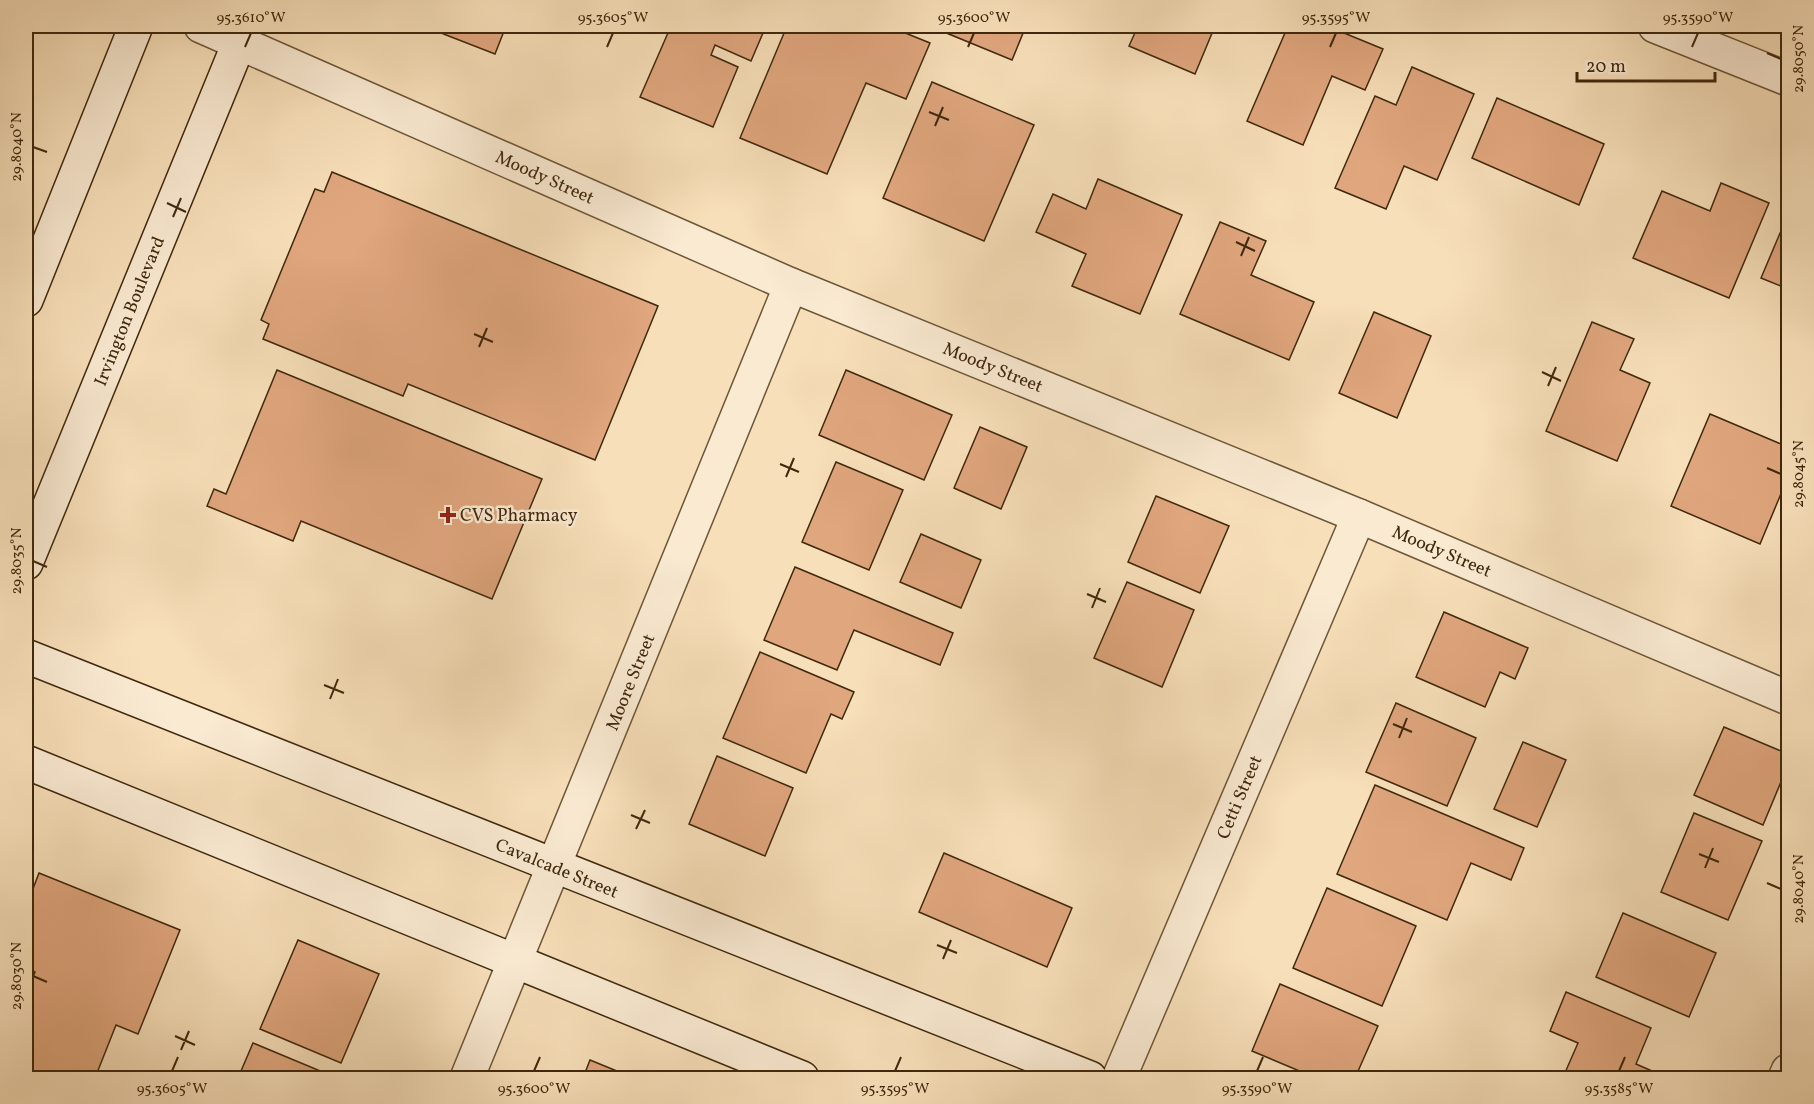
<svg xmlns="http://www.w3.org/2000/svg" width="1814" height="1104" font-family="Vollkorn,serif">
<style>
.building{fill:#e0a67e;stroke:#3f280c;stroke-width:1.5}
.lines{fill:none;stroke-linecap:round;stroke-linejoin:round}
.minor-casing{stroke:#6d5637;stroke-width:36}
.secondary-casing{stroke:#3f280c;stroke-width:36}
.minor{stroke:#faead2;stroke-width:33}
.secondary{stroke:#faead2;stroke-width:33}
.ticks{fill:none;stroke:#3f280c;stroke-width:2}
.poi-dot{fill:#8f2418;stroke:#faead2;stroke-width:2}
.labels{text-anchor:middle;stroke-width:5;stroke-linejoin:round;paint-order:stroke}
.street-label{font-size:18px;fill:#3f280c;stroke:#faead2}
.poi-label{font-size:18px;fill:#3f280c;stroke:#faead2;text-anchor:start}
.neatline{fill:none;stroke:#3f280c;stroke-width:2}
.ticks-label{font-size:15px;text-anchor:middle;fill:#3f280c}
</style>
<rect width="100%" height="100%" fill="#f7dfb9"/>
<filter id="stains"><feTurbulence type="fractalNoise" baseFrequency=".00333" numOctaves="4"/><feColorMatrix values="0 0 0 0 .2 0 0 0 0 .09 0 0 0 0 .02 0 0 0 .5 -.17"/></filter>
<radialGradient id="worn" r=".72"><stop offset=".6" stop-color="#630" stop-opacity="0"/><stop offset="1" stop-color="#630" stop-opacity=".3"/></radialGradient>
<!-- building -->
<g class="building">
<polygon points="423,26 506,26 495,54"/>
<polygon points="671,26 766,26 751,61 715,45 711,55 738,67 713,127 640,97"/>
<polygon points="787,26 888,26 930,43 906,99 866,83 827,174 740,138"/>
<polygon points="947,26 1026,26 1012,60 944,32"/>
<polygon points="1138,26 1215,26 1195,74 1129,46"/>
<polygon points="1288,26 1327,26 1383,49 1365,90 1332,76 1303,145 1247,121"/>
<polygon points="1412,67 1474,94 1437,180 1404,166 1386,209 1335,188 1375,96 1396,105"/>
<polygon points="932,82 1034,125 984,241 883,198"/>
<polygon points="1497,98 1604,144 1579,205 1472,158"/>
<polygon points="332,172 658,306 595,460 408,384 403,396 263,339 269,324 261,320 315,189 324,192"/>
<polygon points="1098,179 1182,215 1140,314 1072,286 1086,254 1036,232 1053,194 1086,209"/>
<polygon points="1721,183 1769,203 1729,298 1633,258 1662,191 1710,211"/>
<polygon points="1786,219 1788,221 1788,289 1761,278"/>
<polygon points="1220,222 1266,241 1251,275 1314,302 1289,360 1180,314"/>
<polygon points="1374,312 1431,336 1397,418 1339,393"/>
<polygon points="1592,322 1634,339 1620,370 1650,383 1617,461 1546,431"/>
<polygon points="277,370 542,479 492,599 301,521 293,541 207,506 214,489 226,494"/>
<polygon points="846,370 952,415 924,480 819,435"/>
<polygon points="1710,414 1788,447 1788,477 1760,544 1671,506"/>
<polygon points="980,427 1027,447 1001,509 954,488"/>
<polygon points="836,462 903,490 869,570 802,542"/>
<polygon points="1156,496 1229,526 1200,593 1128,562"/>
<polygon points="921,534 981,560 961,608 900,582"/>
<polygon points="795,567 953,633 940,665 854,630 837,670 764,640"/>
<polygon points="1127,582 1194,610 1162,687 1094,658"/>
<polygon points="1444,612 1528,648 1515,679 1500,672 1485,707 1416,677"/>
<polygon points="760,652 854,692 842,719 831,714 806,773 723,738"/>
<polygon points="1396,703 1476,738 1447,806 1366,772"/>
<polygon points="1724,727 1788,754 1788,765 1763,825 1694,795"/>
<polygon points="1523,742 1566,760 1537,827 1494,809"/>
<polygon points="717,756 793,788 765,856 689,824"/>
<polygon points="1375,785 1524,848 1511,880 1471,863 1447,920 1337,874"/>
<polygon points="1694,813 1762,841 1728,920 1661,892"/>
<polygon points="944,853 1072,908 1047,967 919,912"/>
<polygon points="39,873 180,930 138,1034 116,1025 95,1078 26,1078 26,994 35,972 26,968 26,907"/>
<polygon points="1327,888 1416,926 1382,1006 1293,968"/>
<polygon points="1623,913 1716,953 1689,1017 1596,977"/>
<polygon points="298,940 379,974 341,1063 260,1029"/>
<polygon points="1280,984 1378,1026 1355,1078 1316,1078 1252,1051"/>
<polygon points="1566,992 1651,1028 1636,1064 1666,1077 1665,1078 1574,1078 1564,1075 1578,1043 1550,1031"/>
<polygon points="253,1043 337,1078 238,1078"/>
<polygon points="590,1060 634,1078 583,1078"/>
</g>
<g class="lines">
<defs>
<g id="minor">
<polyline points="201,26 791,285 1359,516 1788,698"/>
<polyline points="1655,26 1788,79"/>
<polyline points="467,1078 791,285"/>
<polyline points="1119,1078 1359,516"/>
<polyline points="1785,1078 1788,1071"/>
</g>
<g id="secondary">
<polyline points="26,300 136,26"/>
<polyline points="26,563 246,26"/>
<polyline points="26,656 1090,1078"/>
<polyline points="26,762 802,1078"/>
</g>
</defs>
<!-- minor casing -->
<use href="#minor" class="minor-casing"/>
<!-- secondary casing -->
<use href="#secondary" class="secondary-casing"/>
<!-- minor -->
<use href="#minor" class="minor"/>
<!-- secondary -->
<use href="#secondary" class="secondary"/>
</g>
<!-- ticks -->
<path class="ticks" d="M245 47 251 33M607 47 613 33M968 47 974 33M1330 47 1336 33M1692 47 1698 33M1767 53 1781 59M929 112 949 120M935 126 943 107M33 147 47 152M167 203 186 212M173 217 181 198M1236 242 1255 251M1241 256 1249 237M474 334 493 342M479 347 487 328M1542 372 1561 381M1548 386 1556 367M780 464 799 472M1767 468 1781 474M786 477 794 458M33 561 47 567M1087 594 1106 602M1092 608 1100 588M324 685 344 693M330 699 338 679M1393 724 1412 732M1399 738 1407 718M631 815 650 823M636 829 645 810M1699 854 1719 862M1705 868 1713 848M1767 883 1781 889M937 945 957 953M943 959 951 940M33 976 47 982M175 1036 195 1045M181 1050 189 1031M172 1071 178 1057M534 1071 540 1057M895 1071 901 1057M1257 1071 1263 1057M1619 1071 1625 1057"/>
<!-- markers -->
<path class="poi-dot" d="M445 506h6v6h6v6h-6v6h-6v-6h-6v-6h6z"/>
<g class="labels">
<!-- street labels -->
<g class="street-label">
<text transform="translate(545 177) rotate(24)" y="6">Moody Street</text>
<text transform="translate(129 311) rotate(-68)" y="6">Irvington Boulevard</text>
<text transform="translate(993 367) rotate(22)" y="6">Moody Street</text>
<text transform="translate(1442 551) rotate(23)" y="6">Moody Street</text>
<text transform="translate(630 682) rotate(-68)" y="6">Moore Street</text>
<text transform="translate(1239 797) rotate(-67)" y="6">Cetti Street</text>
<text transform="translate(557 868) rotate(22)" y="6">Cavalcade Street</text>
</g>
<!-- poi labels -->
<g class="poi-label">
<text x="460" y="521">CVS Pharmacy</text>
</g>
</g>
<!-- margin -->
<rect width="1814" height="1104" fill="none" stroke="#f7dfb9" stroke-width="66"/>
<!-- scale -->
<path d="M1577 72v9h138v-9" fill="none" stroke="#3f280c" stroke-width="3"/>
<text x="1586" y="72" font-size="18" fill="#3f280c" stroke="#faead2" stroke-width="4.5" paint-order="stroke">20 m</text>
<rect x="33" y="33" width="1748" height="1038" class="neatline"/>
<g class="ticks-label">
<text x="251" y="22">95.3610°W</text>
<text x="613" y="22">95.3605°W</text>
<text x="974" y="22">95.3600°W</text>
<text x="1336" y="22">95.3595°W</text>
<text x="1698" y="22">95.3590°W</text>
<text transform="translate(1798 59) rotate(-90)" y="5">29.8050°N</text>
<text transform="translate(16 147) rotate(-90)" y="5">29.8040°N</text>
<text transform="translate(1798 474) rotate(-90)" y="5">29.8045°N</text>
<text transform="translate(16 561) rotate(-90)" y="5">29.8035°N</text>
<text transform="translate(1798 889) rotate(-90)" y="5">29.8040°N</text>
<text transform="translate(16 976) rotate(-90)" y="5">29.8030°N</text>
<text x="172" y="1093">95.3605°W</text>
<text x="534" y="1093">95.3600°W</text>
<text x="895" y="1093">95.3595°W</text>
<text x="1257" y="1093">95.3590°W</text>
<text x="1619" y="1093">95.3585°W</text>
</g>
<rect width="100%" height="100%" filter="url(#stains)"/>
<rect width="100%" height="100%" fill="url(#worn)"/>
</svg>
